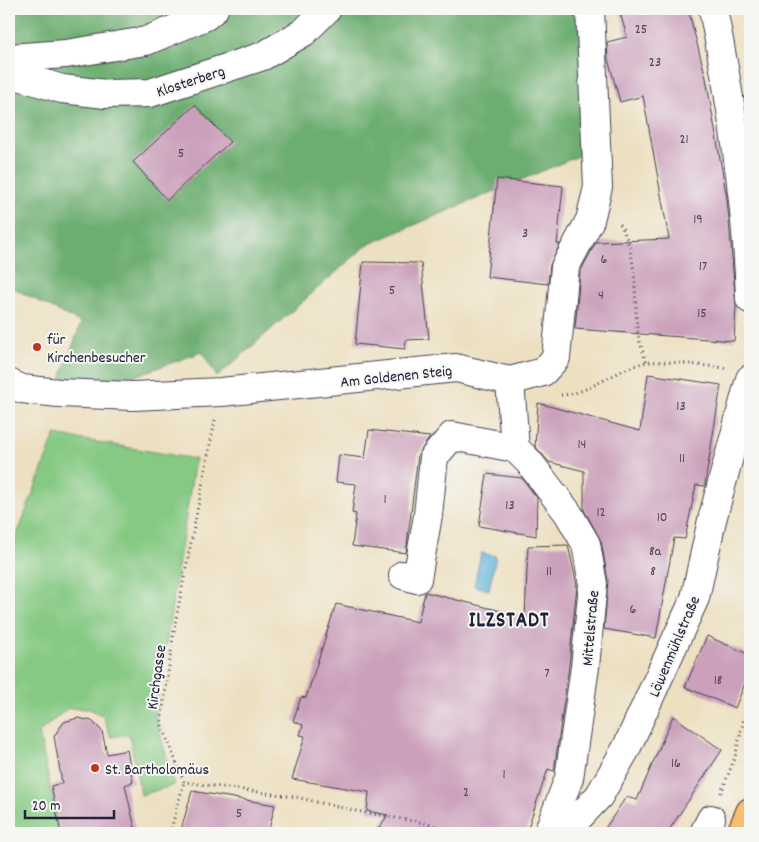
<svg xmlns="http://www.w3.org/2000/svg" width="759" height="842" font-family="Dekko,sans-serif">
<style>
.green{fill:#85c982;stroke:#54765e}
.forest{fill:#6cad70;stroke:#476856}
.water{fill:#5eb2da;stroke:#406a8a}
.building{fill:#cba0bb}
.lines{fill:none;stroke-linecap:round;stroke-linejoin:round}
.minor-casing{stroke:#403e4f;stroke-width:30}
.major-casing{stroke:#403e4f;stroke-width:30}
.path{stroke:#403e4f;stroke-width:3;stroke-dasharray:1 4;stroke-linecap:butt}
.minor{stroke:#fff;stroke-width:28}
.major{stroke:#f9be6d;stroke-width:28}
.poi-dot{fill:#c8321e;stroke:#f6f6f2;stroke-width:2}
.labels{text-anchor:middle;stroke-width:4;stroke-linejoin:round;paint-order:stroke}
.number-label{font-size:14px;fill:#4c425b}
.street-label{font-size:16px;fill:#22223b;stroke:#f6f6f2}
.poi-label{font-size:16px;fill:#22223b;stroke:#f6f6f2;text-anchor:start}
.district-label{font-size:21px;font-weight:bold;letter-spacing:1px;fill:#22223b;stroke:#f6f6f2}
</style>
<rect width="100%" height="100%" fill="#f6f6f2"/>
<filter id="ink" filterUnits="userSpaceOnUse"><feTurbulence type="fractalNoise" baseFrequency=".02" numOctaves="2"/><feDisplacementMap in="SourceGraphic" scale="10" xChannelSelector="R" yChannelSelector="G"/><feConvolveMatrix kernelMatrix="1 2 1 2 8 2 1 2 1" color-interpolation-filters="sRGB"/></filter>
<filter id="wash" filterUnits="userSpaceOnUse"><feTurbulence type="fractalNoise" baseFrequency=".0096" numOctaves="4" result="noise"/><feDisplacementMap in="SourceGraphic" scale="20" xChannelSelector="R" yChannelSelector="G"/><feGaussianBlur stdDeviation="1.12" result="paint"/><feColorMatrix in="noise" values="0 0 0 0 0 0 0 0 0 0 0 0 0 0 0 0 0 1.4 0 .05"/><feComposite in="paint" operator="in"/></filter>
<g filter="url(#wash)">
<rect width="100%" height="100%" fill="#ede0c1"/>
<!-- green -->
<polygon class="green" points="55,435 195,459 155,714 174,785 141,795 129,734 111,737 103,716 90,709 68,708 39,732 59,833 9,833 9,556"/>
<!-- forest -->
<polygon class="forest" points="9,9 586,9 597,148 367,245 217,377 202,352 115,383 61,378 81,323 9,286"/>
<!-- water -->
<polygon class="water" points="481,553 496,556 489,590 474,586"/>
<g id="blocks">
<!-- building -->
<g class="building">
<polygon points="619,9 688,9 706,78 727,199 736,306 734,341 575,329 580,272 596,242 669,239 643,96 620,102 608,59 607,42 627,37"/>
<polygon points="195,105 230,142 167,200 133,162"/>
<polygon points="497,179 563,186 557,244 560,244 550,265 548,284 487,277"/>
<polygon points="363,262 421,263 429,339 406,340 405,349 355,344"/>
<polygon points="648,374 721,385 705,484 705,486 696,485 685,539 674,538 656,638 604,629 608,581 601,541 584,510 584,471 549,462 535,446 538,403 640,431"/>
<polygon points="369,430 430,437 418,455 406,553 352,546 356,514 352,513 356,484 336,482 339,455 365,458"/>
<polygon points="487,474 522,478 537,498 536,536 479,526"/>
<polygon points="568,545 577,585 569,665 554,771 548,769 526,833 375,833 388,815 367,811 369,792 292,779 305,736 300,735 303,725 293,721 301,697 306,698 336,604 418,622 425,592 525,617 528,546"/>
<polygon points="707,636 750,655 750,671 735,708 685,687"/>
<polygon points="673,716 722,750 667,833 602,833 626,797 637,800"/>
<polygon points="78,718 92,721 102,731 107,754 127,750 133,782 125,785 136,833 61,833 51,786 62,783 54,736 64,722"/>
<polygon points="192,791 275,805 268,833 180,833"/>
</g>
</g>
</g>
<g filter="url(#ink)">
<use href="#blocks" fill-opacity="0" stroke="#403e4f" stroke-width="1"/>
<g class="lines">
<defs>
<g id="minor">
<path d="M713 9C732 105 747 201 750 299"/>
<polyline points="9,58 66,54 146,41 206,16 214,9"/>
<polyline points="9,73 62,89 106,94 150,93 263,56 304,32 327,9"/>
<polyline points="510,381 515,448 529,462 568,513 586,544 593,584 585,667 569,778 548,833"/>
<polyline points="9,383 22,389 59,393 133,396 221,392 456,368 510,381 543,372 556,358 565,267 590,220 598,187 590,9"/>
<polyline points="403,575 417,579 428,515 434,457 452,436 515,448"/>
<polyline points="564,833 599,796 626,749 695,598 712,520 750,379"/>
<polyline points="704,833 711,819"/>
</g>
<polyline id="major" points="741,833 750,812"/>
</defs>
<!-- minor casing -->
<use href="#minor" class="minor-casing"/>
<!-- major casing -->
<use href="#major" class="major-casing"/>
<!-- path -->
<g class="path">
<path d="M620 224C638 256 634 292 637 327 638 339 643 351 646 362"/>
<path d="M561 395C587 395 617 369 643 363 658 359 707 366 725 368"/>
<polyline points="215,420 175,624 161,723 184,782 296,797 356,811 430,824 452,833"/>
<polyline points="721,793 735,757 750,693"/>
<polyline points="170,833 184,782"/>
</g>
<!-- minor -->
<use href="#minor" class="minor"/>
<!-- major -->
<use href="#major" class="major"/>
</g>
</g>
<!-- markers -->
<g class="poi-dot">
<circle cx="37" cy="347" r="5"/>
<circle cx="95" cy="768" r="5"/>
</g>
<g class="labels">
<!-- number labels -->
<g class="number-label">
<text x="641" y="33">25</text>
<text x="655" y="66">23</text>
<text x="684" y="143">21</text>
<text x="181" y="157">5</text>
<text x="698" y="223">19</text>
<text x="525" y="237">3</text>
<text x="604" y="263">6</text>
<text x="703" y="270">17</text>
<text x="392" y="294">5</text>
<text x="601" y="299">4</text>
<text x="702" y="317">15</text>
<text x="681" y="410">13</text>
<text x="582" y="448">14</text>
<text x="682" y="462">11</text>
<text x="385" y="503">1</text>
<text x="510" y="509">13</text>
<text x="601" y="516">12</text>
<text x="662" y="521">10</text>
<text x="655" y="555">8a</text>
<text x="549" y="575">11</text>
<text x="653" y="575">8</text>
<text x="633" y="613">6</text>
<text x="547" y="677">7</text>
<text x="718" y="684">18</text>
<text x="676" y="767">16</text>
<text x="504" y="778">1</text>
<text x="466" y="796">2</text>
<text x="239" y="817">5</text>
</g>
<!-- street labels -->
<g class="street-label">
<text transform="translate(190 80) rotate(-18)" y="6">Klosterberg</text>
<text transform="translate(396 375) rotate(-6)" y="6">Am Goldenen Steig</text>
<text transform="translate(589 628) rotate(-85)" y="6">Mittelstraße</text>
<text transform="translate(673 646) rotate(-67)" y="6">Löwenmühlstraße</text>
<text transform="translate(155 677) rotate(-82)" y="6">Kirchgasse</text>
</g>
<!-- poi labels -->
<g class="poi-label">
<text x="47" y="344">für<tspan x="47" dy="18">Kirchenbesucher</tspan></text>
<text x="105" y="774">St. Bartholomäus</text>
</g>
<!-- district labels -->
<g class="district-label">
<text x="509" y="626">ILZSTADT</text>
</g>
</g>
<!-- margin -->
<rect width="759" height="842" fill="none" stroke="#f6f6f2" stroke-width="30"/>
<!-- scale -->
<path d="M25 810v8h89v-8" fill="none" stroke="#22223b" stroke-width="2.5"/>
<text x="32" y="810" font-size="15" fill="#22223b" stroke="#f6f6f2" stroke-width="4" paint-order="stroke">20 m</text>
</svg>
